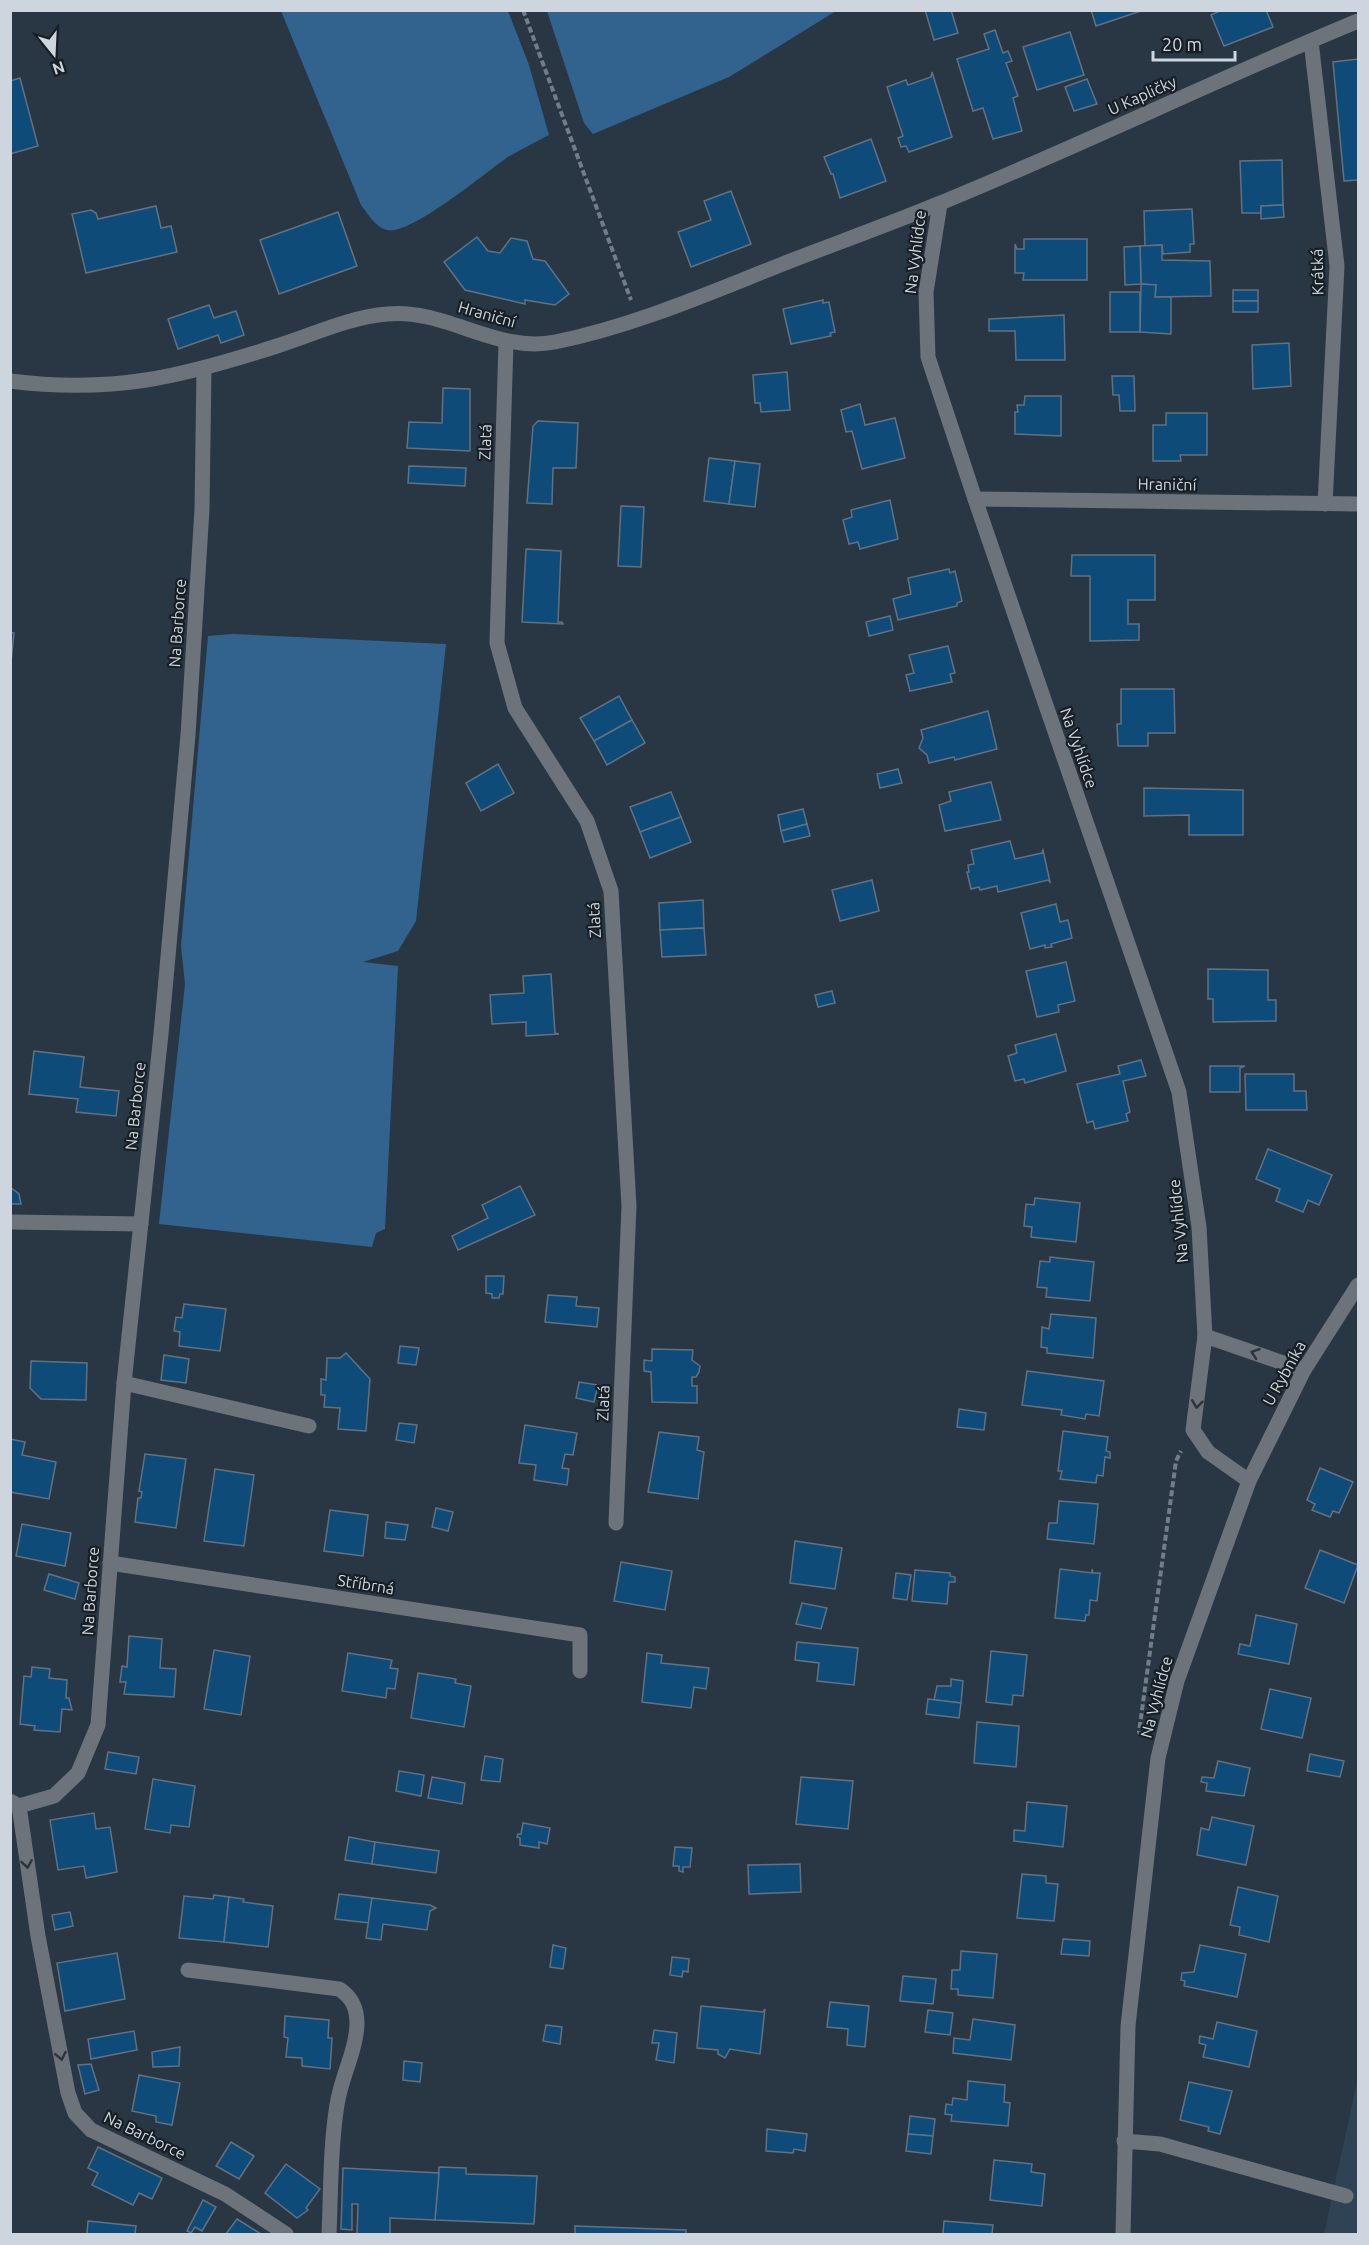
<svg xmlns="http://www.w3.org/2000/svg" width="1369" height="2245" font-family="Ubuntu,sans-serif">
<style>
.built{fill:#2f4354}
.green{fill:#31638e}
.building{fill:#0f4b79;stroke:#627180;stroke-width:1.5}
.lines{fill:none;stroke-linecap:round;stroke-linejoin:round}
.path{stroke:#727d88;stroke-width:4;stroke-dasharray:6 3;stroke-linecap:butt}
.minor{stroke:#6c737a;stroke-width:15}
.oneway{stroke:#2c333a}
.labels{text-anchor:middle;stroke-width:4.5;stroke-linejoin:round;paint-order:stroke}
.street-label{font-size:16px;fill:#cdd6de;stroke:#171e24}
</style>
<rect width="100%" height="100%" fill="#293744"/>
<!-- built -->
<polygon class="built" points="1358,2077 1358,2234 1324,2234"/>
<!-- green -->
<g class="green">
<path d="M281 11H508L529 65 549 135C536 142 521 149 508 157 486 172 410 236 387 230 375 227 368 214 361 205Z"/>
<polygon points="547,11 547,10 836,11 729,77 593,134 584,123"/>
<polygon points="232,634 446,644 416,921 398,951 363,962 398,966 385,1229 376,1233 372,1247 159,1224 185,984 181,946 208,636"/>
</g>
<!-- building -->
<g class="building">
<polygon points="925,10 951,10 958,33 934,40"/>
<polygon points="1091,10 1141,10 1141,11 1096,26"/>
<polygon points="1222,10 1266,10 1273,27 1224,46 1211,15"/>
<polygon points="995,30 1003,53 1008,51 1012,61 1006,63 1018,96 1013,98 1022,131 993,139 983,108 973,111 957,59 989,49 984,34"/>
<polygon points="1070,32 1084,75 1037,90 1023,47"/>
<polygon points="1358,59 1358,180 1344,181 1333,62"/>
<polygon points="932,72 952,137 909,152 906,146 901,147 898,138 903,136 887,87 906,80 908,85 931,77"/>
<polygon points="20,78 38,146 10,154 10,81"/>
<polygon points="1087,79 1097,104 1074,111 1065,87"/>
<polygon points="871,139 886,181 840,198 833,174 831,174 824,157"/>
<polygon points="1282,160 1283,205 1261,206 1261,213 1242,213 1240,161"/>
<polygon points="731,191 751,244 691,267 678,232 711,220 704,201"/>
<polygon points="1283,205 1284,217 1261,219 1261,206"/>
<polygon points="156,206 161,228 171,226 177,252 86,273 72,214 91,210 96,213 98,219"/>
<polygon points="1192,209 1194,244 1190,244 1190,252 1163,254 1162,245 1145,246 1144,211"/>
<polygon points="338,212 357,266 279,294 260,240"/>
<polygon points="477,237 488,251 500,253 511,238 527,241 533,259 545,261 569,294 555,305 525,300 525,304 465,290 444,262"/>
<polygon points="1024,239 1087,239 1087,280 1023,280 1024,273 1015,273 1015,244 1017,249 1024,249"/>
<polygon points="1162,245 1162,260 1210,261 1211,296 1155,297 1156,285 1141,284 1140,246"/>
<polygon points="1140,246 1141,284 1125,285 1124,247"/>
<polygon points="1141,284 1156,285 1155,297 1171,297 1171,334 1140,332"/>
<rect x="1233" y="290" width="25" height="11"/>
<rect x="1110" y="292" width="30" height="40"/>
<polygon points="823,300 823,303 829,302 835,332 830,333 831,336 791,344 783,309"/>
<rect x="1233" y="301" width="25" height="11"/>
<polygon points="209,305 214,318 236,311 244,335 221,343 218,335 178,349 168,319"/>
<polygon points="1064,315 1065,360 1016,360 1015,331 989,331 989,319"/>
<polygon points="1289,343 1291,386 1253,389 1252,345"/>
<polygon points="787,372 790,410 761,412 760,403 755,403 753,375"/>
<polygon points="1112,376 1134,376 1135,411 1120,411 1119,395 1113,395"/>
<polygon points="443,388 470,389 470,451 407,448 409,422 442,423"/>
<polygon points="1025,396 1061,396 1061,436 1015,434 1015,412 1018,412 1017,405 1024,405"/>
<polygon points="860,404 865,425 895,418 905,458 862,469 852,431 846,432 841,410"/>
<polygon points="1166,413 1207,413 1207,455 1180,455 1181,461 1153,461 1153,425 1166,425"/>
<polygon points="538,421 578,423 576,468 553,468 552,504 527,503 533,426"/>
<polygon points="709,458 735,461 729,504 704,501"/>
<polygon points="735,461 760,464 755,507 729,504"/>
<polygon points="409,466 466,468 465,486 408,483"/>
<polygon points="890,500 898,539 860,549 858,542 849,544 843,520 852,517 851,510"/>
<polygon points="621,506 644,507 641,567 618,566"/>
<polygon points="526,549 561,551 558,622 562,622 563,624 522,622"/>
<polygon points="1072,555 1155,555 1155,600 1128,600 1128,624 1139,624 1139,640 1090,641 1090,576 1071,576"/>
<polygon points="949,569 950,573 955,571 962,601 957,603 957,606 898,620 893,599 911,594 908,578"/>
<polygon points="890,616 893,630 869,636 866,622"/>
<polygon points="10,632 14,633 11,662 10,662"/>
<polygon points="948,646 955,673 950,674 952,682 910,691 906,675 914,673 909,655"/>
<polygon points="1121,689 1174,689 1175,733 1148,733 1148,746 1118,746 1117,724 1121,724"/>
<polygon points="619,696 632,720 594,741 580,718"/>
<polygon points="988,711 997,749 955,760 954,757 929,763 927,755 919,748 923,738 921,730"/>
<polygon points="632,720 645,743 607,765 594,741"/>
<polygon points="498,764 514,793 481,811 466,783"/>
<polygon points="898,769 902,783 880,788 877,774"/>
<polygon points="991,782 1001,820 945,831 939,805 951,801 949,792"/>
<polygon points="1144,788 1243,790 1243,835 1189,835 1189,815 1144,816"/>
<polygon points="671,792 681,817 640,832 630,807"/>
<polygon points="803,809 807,824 781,831 778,815"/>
<polygon points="681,817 691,842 650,858 640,832"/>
<polygon points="807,824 810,836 784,842 781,831"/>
<polygon points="1010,841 1015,859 1042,853 1043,850 1050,882 1048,880 998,892 997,886 980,890 979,887 971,889 967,872 969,872 968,865 974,864 971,850"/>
<polygon points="872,880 879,911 840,921 832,890"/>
<polygon points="703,900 704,928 660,930 659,903"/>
<polygon points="1056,904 1060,922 1068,920 1072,938 1051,944 1052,947 1045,948 1045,945 1030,949 1021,913"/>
<polygon points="704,928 706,955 662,957 660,930"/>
<polygon points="1066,962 1075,1001 1058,1005 1059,1012 1037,1017 1026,971"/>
<polygon points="1208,969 1268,970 1268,1000 1276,1000 1276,1021 1213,1022 1213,999 1208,999"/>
<polygon points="551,974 555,1033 559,1034 526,1036 526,1022 492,1024 490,995 524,993 523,976"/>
<polygon points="832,991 835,1003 818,1007 815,995"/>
<polygon points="1056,1034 1066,1071 1025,1083 1024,1079 1015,1081 1008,1056 1017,1053 1015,1045"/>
<polygon points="34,1051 84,1057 80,1087 119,1091 116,1116 76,1112 78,1099 29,1094"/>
<polygon points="1141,1060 1146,1076 1123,1081 1130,1112 1126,1114 1128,1121 1095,1129 1093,1121 1087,1123 1077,1084 1120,1074 1118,1066"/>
<polygon points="1210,1066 1245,1066 1240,1068 1240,1092 1210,1092"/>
<polygon points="1245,1074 1294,1074 1294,1091 1306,1091 1307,1110 1246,1110"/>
<polygon points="1268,1149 1332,1175 1319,1205 1308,1200 1303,1212 1276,1201 1280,1189 1256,1179"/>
<polygon points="520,1186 535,1215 458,1250 452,1236 488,1218 482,1205"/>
<polygon points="10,1187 19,1194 21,1204 10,1204"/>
<polygon points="1035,1198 1080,1203 1076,1242 1031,1237 1032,1227 1024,1226 1026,1204 1034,1205"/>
<polygon points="1050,1257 1094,1262 1090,1301 1046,1297 1047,1288 1037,1287 1040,1261 1050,1262"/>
<polygon points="486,1276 504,1276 503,1294 500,1294 499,1298 492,1298 492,1294 486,1293"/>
<polygon points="548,1295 577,1297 576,1306 599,1308 597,1327 545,1322"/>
<polygon points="184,1304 226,1309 220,1351 179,1346 180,1332 174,1331 176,1317 182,1318"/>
<polygon points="1051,1314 1096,1318 1093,1358 1047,1353 1047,1348 1041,1347 1042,1327 1049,1329"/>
<polygon points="400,1346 419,1348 416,1365 398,1363"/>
<polygon points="652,1349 693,1350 692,1360 700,1366 699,1372 696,1377 692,1377 692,1386 697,1386 697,1403 652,1402 651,1372 644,1371 644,1360 652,1361"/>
<polygon points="346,1353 370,1379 366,1431 338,1429 340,1408 324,1407 325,1395 321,1395 321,1379 326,1380 327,1358 340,1358"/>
<polygon points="164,1355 189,1359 186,1383 161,1380"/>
<polygon points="31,1361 87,1363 86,1400 41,1399 30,1388"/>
<polygon points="1027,1371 1104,1381 1099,1416 1086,1414 1085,1419 1061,1415 1062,1410 1022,1405"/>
<polygon points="579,1382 598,1385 594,1402 576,1398"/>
<polygon points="959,1409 986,1413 984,1430 957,1427"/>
<polygon points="399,1423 417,1425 414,1443 396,1440"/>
<polygon points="525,1425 577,1433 573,1455 565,1454 562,1468 569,1469 567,1485 534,1480 536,1465 519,1463"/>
<polygon points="1063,1431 1108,1437 1106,1451 1110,1452 1110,1458 1105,1457 1103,1476 1097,1475 1096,1483 1060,1479 1062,1471 1058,1471"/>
<polygon points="659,1432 699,1437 697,1450 704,1452 698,1499 648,1492"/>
<polygon points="10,1439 25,1442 22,1455 56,1462 49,1499 10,1492"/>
<polygon points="145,1454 186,1459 176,1528 135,1522 138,1498 141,1498 142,1492 139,1491"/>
<polygon points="1320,1468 1353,1482 1339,1513 1333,1511 1330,1517 1312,1510 1315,1504 1307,1500"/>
<polygon points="215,1469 254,1475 244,1546 204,1541"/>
<polygon points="1059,1501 1098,1504 1094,1544 1047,1539 1049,1523 1057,1523"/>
<polygon points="436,1508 453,1512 448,1531 432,1527"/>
<polygon points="330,1510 368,1515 363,1556 324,1551"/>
<polygon points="386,1522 408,1525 405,1540 385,1538"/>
<polygon points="22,1524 71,1533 65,1566 16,1556"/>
<polygon points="795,1541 842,1548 835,1589 790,1583"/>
<polygon points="1320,1550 1358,1565 1344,1603 1305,1588"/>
<polygon points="621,1562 672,1571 665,1610 614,1601"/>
<polygon points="1060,1569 1092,1573 1092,1569 1093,1573 1100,1573 1097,1601 1090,1600 1089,1615 1086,1615 1085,1621 1055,1618"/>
<polygon points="915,1570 950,1573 950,1576 955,1577 955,1582 949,1582 947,1604 912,1601"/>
<polygon points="896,1573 911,1575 907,1600 893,1598"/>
<polygon points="49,1574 79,1583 75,1599 44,1590"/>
<polygon points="802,1603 827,1608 821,1629 796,1624"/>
<polygon points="1256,1615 1297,1624 1289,1664 1238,1654 1240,1644 1250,1646"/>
<polygon points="129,1636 162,1639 160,1668 176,1669 174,1697 124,1694 126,1682 120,1682 122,1666 127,1667"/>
<polygon points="797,1642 858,1648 854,1685 817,1681 819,1663 795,1660"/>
<polygon points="214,1650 250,1656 241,1715 204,1709"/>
<polygon points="991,1651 1027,1655 1023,1696 1013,1695 1012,1705 986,1702"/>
<polygon points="348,1653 392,1660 390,1668 398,1669 395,1689 387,1688 386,1698 342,1691"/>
<polygon points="647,1653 662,1655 661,1663 709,1668 706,1689 694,1687 691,1708 642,1702"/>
<polygon points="32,1667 50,1669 49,1678 67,1680 66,1698 69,1698 72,1710 62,1709 60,1732 34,1730 35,1726 20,1724 24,1676 31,1677"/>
<polygon points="418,1673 456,1679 455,1683 471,1686 464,1727 411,1718"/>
<polygon points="951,1679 963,1681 961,1703 934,1700 937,1686 951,1686"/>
<polygon points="1270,1689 1311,1698 1302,1738 1261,1729"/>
<polygon points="928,1699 961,1703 959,1718 926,1714"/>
<polygon points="977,1722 1019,1726 1016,1767 974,1763"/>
<polygon points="108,1752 139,1757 136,1774 105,1769"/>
<polygon points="1310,1754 1344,1761 1340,1777 1307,1771"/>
<polygon points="485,1756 503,1759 500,1782 481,1780"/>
<polygon points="1218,1761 1250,1768 1244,1796 1206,1791 1207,1783 1201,1782 1202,1777 1214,1778"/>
<polygon points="399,1771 424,1775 421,1796 396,1791"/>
<polygon points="432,1777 465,1783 462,1804 428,1798"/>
<polygon points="801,1777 853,1781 848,1829 796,1824"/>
<polygon points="153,1779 195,1786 189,1827 171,1825 170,1833 145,1829"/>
<polygon points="1027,1802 1067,1806 1063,1847 1014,1841 1014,1830 1025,1831"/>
<polygon points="94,1813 96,1829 110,1827 117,1872 86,1878 84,1866 58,1870 50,1820"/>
<polygon points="1212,1817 1254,1826 1246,1865 1197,1855 1201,1828 1209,1830"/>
<polygon points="523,1823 550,1828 547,1844 539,1842 539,1848 520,1845 520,1838 517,1837 518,1834 521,1834"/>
<polygon points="349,1837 375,1842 372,1864 345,1860"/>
<polygon points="375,1842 439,1851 436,1873 372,1864"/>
<polygon points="675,1847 692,1848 690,1867 683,1867 683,1872 679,1871 679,1866 673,1866"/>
<polygon points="800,1864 801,1892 749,1894 748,1865"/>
<polygon points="1022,1874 1046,1876 1046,1883 1058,1884 1054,1921 1017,1918"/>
<polygon points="1238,1887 1278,1896 1269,1942 1239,1935 1240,1927 1230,1925"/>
<polygon points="339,1894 372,1898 369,1923 335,1919"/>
<polygon points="214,1895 229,1897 224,1942 179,1938 184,1896 213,1899"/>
<polygon points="229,1897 244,1899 243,1902 273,1906 268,1947 224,1942"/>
<polygon points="372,1898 430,1905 436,1908 430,1911 427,1930 383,1924 381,1940 366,1938"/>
<polygon points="70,1912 73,1926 55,1930 52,1915"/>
<polygon points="1063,1939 1090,1941 1089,1956 1061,1954"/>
<polygon points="553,1945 566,1948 563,1969 550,1967"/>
<polygon points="1200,1945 1246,1954 1237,1997 1184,1986 1185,1981 1181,1980 1182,1973 1194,1972"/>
<polygon points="961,1951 997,1954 993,1998 958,1995 958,1989 951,1989 952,1970 960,1970"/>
<polygon points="117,1953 125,1999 65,2011 57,1963"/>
<polygon points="672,1957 689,1959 688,1972 683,1971 682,1977 670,1975"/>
<polygon points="903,1976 936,1979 933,2004 900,2001"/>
<polygon points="830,2002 869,2006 865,2047 847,2045 848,2029 827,2027"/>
<polygon points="701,2006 763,2012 765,2009 760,2054 730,2049 725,2058 718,2054 718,2050 697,2048"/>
<polygon points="928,2010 953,2013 950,2035 925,2032"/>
<polygon points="285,2016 329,2020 328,2038 332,2038 330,2069 302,2066 302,2058 286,2057 288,2038 284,2037"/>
<polygon points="973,2019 1015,2025 1011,2060 953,2053 954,2038 970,2040"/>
<polygon points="1217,2022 1257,2031 1249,2067 1203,2057 1206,2045 1199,2043 1200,2036 1213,2039"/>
<polygon points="546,2025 562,2027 560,2044 543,2041"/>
<polygon points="654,2030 677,2033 674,2063 656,2060 659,2043 652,2043"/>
<polygon points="134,2031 137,2050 91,2059 88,2039"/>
<polygon points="180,2047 179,2066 153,2067 152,2052"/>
<polygon points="404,2061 422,2063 420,2082 403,2080"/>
<polygon points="91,2064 99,2090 85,2094 78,2065"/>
<polygon points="139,2075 180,2083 172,2125 156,2122 156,2116 132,2111"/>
<polygon points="968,2081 1005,2085 1004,2102 1010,2103 1008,2126 951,2121 952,2115 945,2114 946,2104 952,2105 953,2098 967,2100"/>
<polygon points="1189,2082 1232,2091 1220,2134 1208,2131 1209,2127 1180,2120"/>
<polygon points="910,2116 935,2119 933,2136 908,2134"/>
<polygon points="767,2129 807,2134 805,2151 794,2149 793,2153 766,2151"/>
<polygon points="908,2134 933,2136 931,2154 906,2151"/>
<polygon points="231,2142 254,2156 239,2179 216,2166"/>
<polygon points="98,2147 162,2178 152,2199 139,2193 133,2205 92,2185 98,2173 88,2168"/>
<polygon points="994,2160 1032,2164 1031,2172 1045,2174 1042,2206 990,2200"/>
<polygon points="286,2164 320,2189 306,2208 308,2210 297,2218 265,2193"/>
<polygon points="439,2167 466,2168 466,2174 537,2176 534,2224 435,2220"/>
<polygon points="343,2168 439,2173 435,2220 390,2218 390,2234 357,2234 358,2204 352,2204 352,2230 341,2229"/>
<polygon points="203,2200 216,2207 202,2231 195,2227 191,2233 187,2231"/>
<polygon points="237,2219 261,2234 226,2234"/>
<polygon points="88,2221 136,2226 135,2234 87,2234"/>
<polygon points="944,2221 993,2225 992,2234 943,2234"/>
<polygon points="575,2226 686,2230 686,2234 575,2234"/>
</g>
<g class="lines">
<!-- path -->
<g class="path">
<polyline points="523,10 631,300"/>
<polyline points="1142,1736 1139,1732 1176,1461 1181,1451"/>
</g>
<!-- minor -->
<g class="minor">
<polyline points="1311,41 1337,266 1325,504"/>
<polyline points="940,204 926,292 928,357 975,499 1179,1092 1199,1227 1205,1336 1193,1430 1208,1452 1249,1481"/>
<polyline points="506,342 497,643 515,708 587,821 611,891 629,1206 616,1523"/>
<path d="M10 381C113 394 181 377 277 346 312 335 350 317 387 314 445 308 497 354 555 342 639 325 718 289 798 258 845 240 892 223 938 204 1080 146 1217 79 1358 21"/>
<polyline points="975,499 1358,504"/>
<polyline points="10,1222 141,1224"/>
<polyline points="1205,1336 1304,1370"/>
<polyline points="124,1383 309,1426"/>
<polyline points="110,1563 580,1635 580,1671"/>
<polyline points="10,1801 19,1806 54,1796 78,1773 98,1725 124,1383 161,1034 188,735 202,509 204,369"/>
<polyline points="19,1806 38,1936 68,2093 75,2113 91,2130 225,2194 286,2234"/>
<path d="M188 1970 339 1989C352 1997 357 2008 357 2024 356 2052 341 2077 337 2105 330 2147 331 2192 329 2234"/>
<polyline points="1124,2141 1160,2144 1346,2196"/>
<polyline points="1123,2234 1128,2026 1158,1758 1177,1681 1249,1481 1304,1370 1358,1285"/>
</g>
</g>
<!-- one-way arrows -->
<defs><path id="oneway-chevron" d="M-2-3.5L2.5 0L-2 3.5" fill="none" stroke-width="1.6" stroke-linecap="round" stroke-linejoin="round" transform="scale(1.5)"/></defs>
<g class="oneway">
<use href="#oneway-chevron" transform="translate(1255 1353) rotate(-161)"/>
<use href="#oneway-chevron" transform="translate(1197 1404) rotate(97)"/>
<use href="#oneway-chevron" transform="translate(27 1864) rotate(81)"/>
<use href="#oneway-chevron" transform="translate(61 2056) rotate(79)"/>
</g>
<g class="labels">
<!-- street labels -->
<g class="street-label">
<text transform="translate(1142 95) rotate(-24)" y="6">U Kapličky</text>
<text transform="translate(915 252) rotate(-83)" y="6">Na Vyhlídce</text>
<text transform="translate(1317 272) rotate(-91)" y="6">Krátká</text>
<text transform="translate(487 314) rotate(16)" y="6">Hraniční</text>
<text transform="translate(485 442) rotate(-88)" y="6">Zlatá</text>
<text transform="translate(1167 484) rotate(1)" y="6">Hraniční</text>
<text transform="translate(177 623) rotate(-86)" y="6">Na Barborce</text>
<text transform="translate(1079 748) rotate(71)" y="6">Na Vyhlídce</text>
<text transform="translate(594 920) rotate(-93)" y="6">Zlatá</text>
<text transform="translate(135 1106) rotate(-84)" y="6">Na Barborce</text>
<text transform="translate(1178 1221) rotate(-96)" y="6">Na Vyhlídce</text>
<text transform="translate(1284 1373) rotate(-61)" y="6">U Rybníka</text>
<text transform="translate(603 1403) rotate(-88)" y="6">Zlatá</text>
<text transform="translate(366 1584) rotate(9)" y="6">Stříbrná</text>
<text transform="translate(90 1591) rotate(-86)" y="6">Na Barborce</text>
<text transform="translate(1156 1697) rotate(-75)" y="6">Na Vyhlídce</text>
<text transform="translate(145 2135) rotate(26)" y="6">Na Barborce</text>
</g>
</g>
<!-- border -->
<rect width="1369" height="2245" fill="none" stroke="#cdd6de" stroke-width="24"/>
<!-- north arrow -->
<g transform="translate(54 54) rotate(162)" stroke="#171e24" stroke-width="4.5" paint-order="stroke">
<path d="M0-4.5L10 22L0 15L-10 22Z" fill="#cdd6de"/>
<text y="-9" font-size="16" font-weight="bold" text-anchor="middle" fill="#cdd6de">N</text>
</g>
<!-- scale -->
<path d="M1153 51v9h82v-9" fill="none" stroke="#cdd6de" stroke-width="3"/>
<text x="1162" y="51" font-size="18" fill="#cdd6de" stroke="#171e24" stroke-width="4.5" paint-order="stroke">20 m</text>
</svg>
